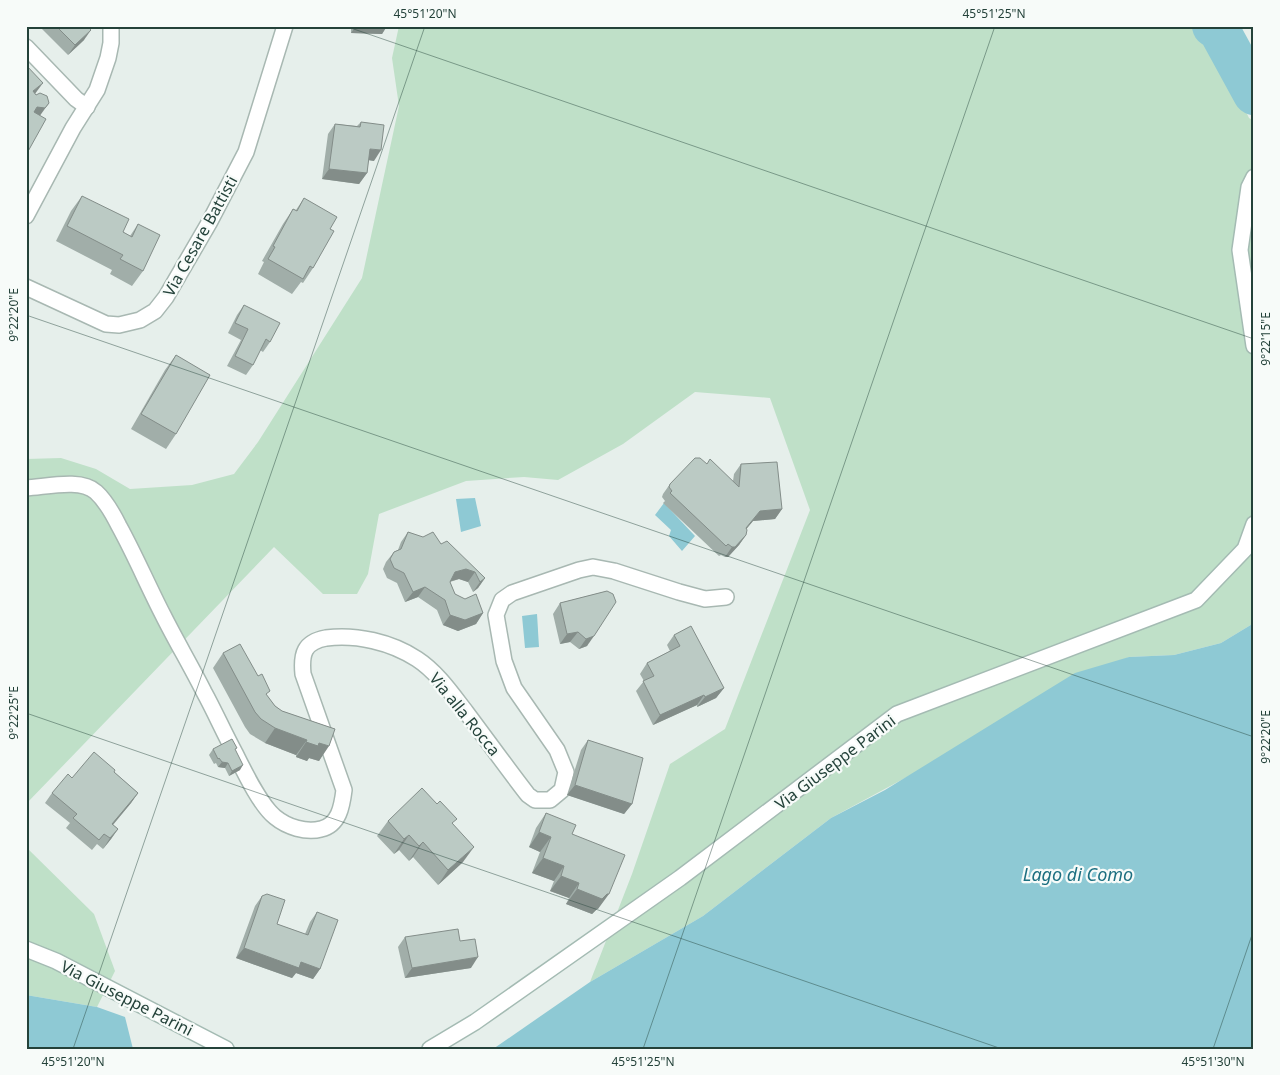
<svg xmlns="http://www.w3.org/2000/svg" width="1280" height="1075" font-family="'Noto Sans',sans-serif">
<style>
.green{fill:#bfe0c8}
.water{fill:#8ec9d4}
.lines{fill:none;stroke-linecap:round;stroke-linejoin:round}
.river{stroke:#8ec9d4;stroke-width:42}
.minor-casing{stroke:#a8b8b2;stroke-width:18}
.secondary-casing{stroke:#a4bbb3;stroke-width:18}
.minor{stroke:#fff;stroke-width:15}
.secondary{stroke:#fff;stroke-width:15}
.wall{fill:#a1aea9}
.shaded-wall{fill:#838d89}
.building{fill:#bbcac4;stroke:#838d89}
.ticks{fill:none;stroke:#24423a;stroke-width:1;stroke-opacity:0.45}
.labels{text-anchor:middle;stroke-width:4.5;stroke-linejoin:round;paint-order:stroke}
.street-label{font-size:16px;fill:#24423a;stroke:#f7fbf9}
.water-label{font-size:18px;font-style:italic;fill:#1c6f80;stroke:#f7fbf9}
.neatline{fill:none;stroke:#24423a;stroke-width:2}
.ticks-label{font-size:12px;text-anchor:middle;fill:#24423a}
</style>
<rect width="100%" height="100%" fill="#e6efeb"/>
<!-- green -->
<g class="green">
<polygon points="399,26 1192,26 1211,38 1249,118 1254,121 1254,623 1221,643 1174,655 1129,657 831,818 703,916 590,982 632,874 670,764 725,729 810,510 770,398 695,392 623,444 558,480 524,477 466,481 379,514 368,574 357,594 323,594 274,547 26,804 26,459 61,458 96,469 130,489 192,485 234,474 258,442 362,278 399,106 392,58"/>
<polygon points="26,847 94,914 115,971 97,1007 26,995"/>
</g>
<!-- water -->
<g class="water">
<polygon points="475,498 481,526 461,532 456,499"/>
<polygon points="664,503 695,536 682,551 669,536 671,530 655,515"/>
<polygon points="537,614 539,647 525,648 522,616"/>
<polygon points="1254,623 1254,1049 493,1049 590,982 703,916 831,818 885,790 1075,673 1129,657 1174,655 1221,643"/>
<polygon points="26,995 97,1007 125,1017 133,1049 26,1049"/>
</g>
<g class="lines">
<!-- river -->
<polyline class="river" points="1213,26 1219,30 1254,94"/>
<defs>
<g id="minor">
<polyline points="26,47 76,99 87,107"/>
<polyline points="26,216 73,128 97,90 108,58 111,43 111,26"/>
<polyline points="26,287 106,324 119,325 140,320 155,311 166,297 209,223 246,152 285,26"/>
<path d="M26 488C46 487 81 478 96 492 106 501 113 514 119 526 135 555 148 586 163 615 176 641 191 666 204 692 215 712 224 733 235 753 244 771 260 805 275 817 287 827 306 833 321 829 339 825 342 806 344 790L303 674C301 654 304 642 326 638 356 634 391 642 417 659 437 672 452 694 466 712 487 740 507 768 528 795L535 800H550L562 790 566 772 557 750 514 688 504 661 496 615 502 600 512 593 579 570 593 567 614 571 679 592 705 599 726 597"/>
</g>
<g id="secondary">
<polyline points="1254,177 1249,187 1240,250 1254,346"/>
<polyline points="26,949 56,961 226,1049"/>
<polyline points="430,1049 475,1022 680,878 897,714 1196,600 1245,549 1254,524"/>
</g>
</defs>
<!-- minor casing -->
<use href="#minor" class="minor-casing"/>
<!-- secondary casing -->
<use href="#secondary" class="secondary-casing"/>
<!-- minor -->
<use href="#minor" class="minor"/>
<!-- secondary -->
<use href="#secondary" class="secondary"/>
</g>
<!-- wall -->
<g class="wall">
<polygon points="39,26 87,26 84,40 68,55"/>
<polygon points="351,26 387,26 382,34 351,33"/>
<polygon points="361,122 374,161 368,160 367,173 359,184 322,179 328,134 335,124 357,126"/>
<polygon points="82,196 123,232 130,236 138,224 143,271 132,286 110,274 112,270 56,241 71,211"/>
<polygon points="304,198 330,229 313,268 303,283 301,282 292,294 258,274 264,262 262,261 283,224 293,209 296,210"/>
<polygon points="244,305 270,342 263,352 260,350 253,365 246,375 227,366 241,340 228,333 237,315"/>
<polygon points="176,355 176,434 166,449 131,429 165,370"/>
<polygon points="707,464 733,481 734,474 741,464 782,509 775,519 753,521 746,529 746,535 739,545 728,557 725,557 721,555 719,556 663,503 665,501 662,497 663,494 670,484"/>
<polygon points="408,532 441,544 485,578 478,588 473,592 468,582 459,579 450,582 455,594 483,613 476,624 458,631 443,625 437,610 418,597 405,602 397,583 387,578 383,569 386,562 394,552 398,550 401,542"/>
<polygon points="607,591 587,646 579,649 570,642 560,644 553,614 560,603"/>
<polygon points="674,635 724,688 716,698 697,707 697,705 653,725 636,691 644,681 640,674 647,663 670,651 667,645"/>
<polygon points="223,653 267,696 275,706 282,711 335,729 319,761 309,758 307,761 296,757 296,755 265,743 250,734 245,727 213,668"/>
<polygon points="588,740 632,804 624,814 567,795 581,750"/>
<polygon points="213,749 235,750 240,770 229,776 225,768 218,767 216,763 214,764 209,755"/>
<polygon points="114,772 138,793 131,803 113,825 118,829 111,839 103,849 97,844 92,850 66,828 70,823 45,803 52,793 72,778"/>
<polygon points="546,813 572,834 598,909 597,909 592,914 566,904 569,898 550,891 554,881 532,873 540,852 529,847 536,828"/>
<polygon points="388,821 453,824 463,862 438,885 413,857 409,861 399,850 394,854 377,836"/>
<polygon points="262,896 277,924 305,934 310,922 317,912 320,969 313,979 296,973 292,978 236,958 255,906"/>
<polygon points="405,937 460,941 471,968 405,978 398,947"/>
</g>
<!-- shaded-wall -->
<g class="shaded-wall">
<polygon points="356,26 387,26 382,34 351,33"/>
<polygon points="91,30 84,40 68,55 75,45"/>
<polygon points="43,83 26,106 33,91"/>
<polygon points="49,103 29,131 26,123 37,107"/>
<polygon points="370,149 381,150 374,161 363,159"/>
<polygon points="329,169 367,173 359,184 322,179"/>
<polygon points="782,509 775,519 753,521 739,538 746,528 760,511"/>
<polygon points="746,535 739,545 728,557 725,557 732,547"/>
<polygon points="466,569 475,572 468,582 459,579 448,582 455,572"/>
<polygon points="485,578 478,588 473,592 480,582"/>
<polygon points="425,587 418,597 405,602 413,592"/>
<polygon points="483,613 476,624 458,631 443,625 450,615"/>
<polygon points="578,632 570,642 560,644 567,634"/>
<polygon points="594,636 587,646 579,649 586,639"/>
<polygon points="724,688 716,698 697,707 705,697"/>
<polygon points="704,695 697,705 653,725 660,715"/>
<polygon points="275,728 307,740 296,755 265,743"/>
<polygon points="306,742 319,743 329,746 319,761 309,758 307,761 296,757"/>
<polygon points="222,762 228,763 225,768 218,767"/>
<polygon points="243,765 240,770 229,776 232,771"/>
<polygon points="575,785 632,804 624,814 567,795"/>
<polygon points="138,793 131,803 105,834 112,824"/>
<polygon points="118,829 111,839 103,849 110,838"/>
<polygon points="539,832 551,837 540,852 529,847"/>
<polygon points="409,835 399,850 394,854 404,839"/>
<polygon points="423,842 413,857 409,861 419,846"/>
<polygon points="474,847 463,862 438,885 448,870"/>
<polygon points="543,858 564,866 554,881 532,873"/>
<polygon points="561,876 579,883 569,898 550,891"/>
<polygon points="577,889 607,894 609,894 598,909 597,909 592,914 566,904"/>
<polygon points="244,948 301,962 320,969 313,979 296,973 292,978 236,958"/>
<polygon points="478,957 471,968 405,978 412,968"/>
</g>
<!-- building -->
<g class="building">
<polygon points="56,26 87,26 91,30 75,45"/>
<polygon points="26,65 43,83 33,91 36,95 40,93 47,96 49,103 45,108 37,107 34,112 46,119 26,155"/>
<polygon points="361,122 384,125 381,150 370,149 367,173 329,169 335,124 360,127"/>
<polygon points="82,196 129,219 123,232 132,237 138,224 160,235 143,271 120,259 123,255 67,226"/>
<polygon points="304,198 337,217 330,229 334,231 313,268 310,266 303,279 268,259 275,247 273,246 293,209 297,211"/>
<polygon points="244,305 280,323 270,342 266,339 253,365 235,356 248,329 235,323"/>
<polygon points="176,355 210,375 176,434 141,414"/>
<polygon points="695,458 700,458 707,464 710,459 739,487 741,464 777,462 782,509 760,511 746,528 747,530 746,535 735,547 732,547 728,544 726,546 670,493 672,491 669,487 670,484"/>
<polygon points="408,532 423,537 433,532 441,544 447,541 485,578 480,582 475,572 466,569 455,572 450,582 455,594 465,599 476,594 483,613 465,620 450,615 445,600 425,587 413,592 404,573 394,568 390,559 394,552 401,549"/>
<polygon points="607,591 613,594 616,602 594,636 586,639 578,632 567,634 560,603"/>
<polygon points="691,626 724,688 705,697 704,695 660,715 643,681 654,676 647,663 680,646 674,635"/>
<polygon points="240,644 258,676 262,674 270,691 266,694 275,706 282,711 335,729 329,746 319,743 318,746 306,742 307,740 275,728 261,719 255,712 223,653"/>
<polygon points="232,739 237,748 235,749 243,765 232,771 228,763 222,762 219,758 218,759 213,749"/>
<polygon points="588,740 643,758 632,804 575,785"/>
<polygon points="94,752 115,770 114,772 138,793 112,824 118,829 110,838 104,834 99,840 73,818 77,814 52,793 68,774 72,778"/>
<polygon points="422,788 437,804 440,801 457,819 452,823 474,847 448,870 423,842 419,846 409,835 404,839 388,821"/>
<polygon points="546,813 576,825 572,834 625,855 609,894 607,894 602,899 577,889 579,883 561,876 564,866 543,858 551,837 539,832"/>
<polygon points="267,894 285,900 277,924 308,935 317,912 338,920 320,969 301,962 299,968 244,948 262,896"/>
<polygon points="458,929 460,941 475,939 478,957 412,968 405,937"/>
</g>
<!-- ticks -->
<path class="ticks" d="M345 26 1254 339M26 315 1254 737M26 713 1002 1049M73 1049 425 26M643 1049 995 26M1213 1049 1254 929"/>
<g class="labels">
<!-- street labels -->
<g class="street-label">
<text transform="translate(200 236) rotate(-61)" y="6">Via Cesare Battisti</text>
<text transform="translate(465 714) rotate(51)" y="6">Via alla Rocca</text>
<text transform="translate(835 762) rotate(-37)" y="6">Via Giuseppe Parini</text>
<text transform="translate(127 998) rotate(27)" y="6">Via Giuseppe Parini</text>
</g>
<!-- water labels -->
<g class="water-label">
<text x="1078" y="881">Lago di Como</text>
</g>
</g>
<!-- border -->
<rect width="1280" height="1075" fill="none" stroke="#f7fbf9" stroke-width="55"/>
<rect x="28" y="28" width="1224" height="1020" class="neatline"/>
<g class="ticks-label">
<text x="425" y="18">45°51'20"N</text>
<text x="994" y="18">45°51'25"N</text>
<text transform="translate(14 315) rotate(-90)" y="4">9°22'20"E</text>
<text transform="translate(1266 339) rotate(-90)" y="4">9°22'15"E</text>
<text transform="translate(14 713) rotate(-90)" y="4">9°22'25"E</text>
<text transform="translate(1266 737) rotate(-90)" y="4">9°22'20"E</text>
<text x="73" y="1066">45°51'20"N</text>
<text x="643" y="1066">45°51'25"N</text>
<text x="1213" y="1066">45°51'30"N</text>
</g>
</svg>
